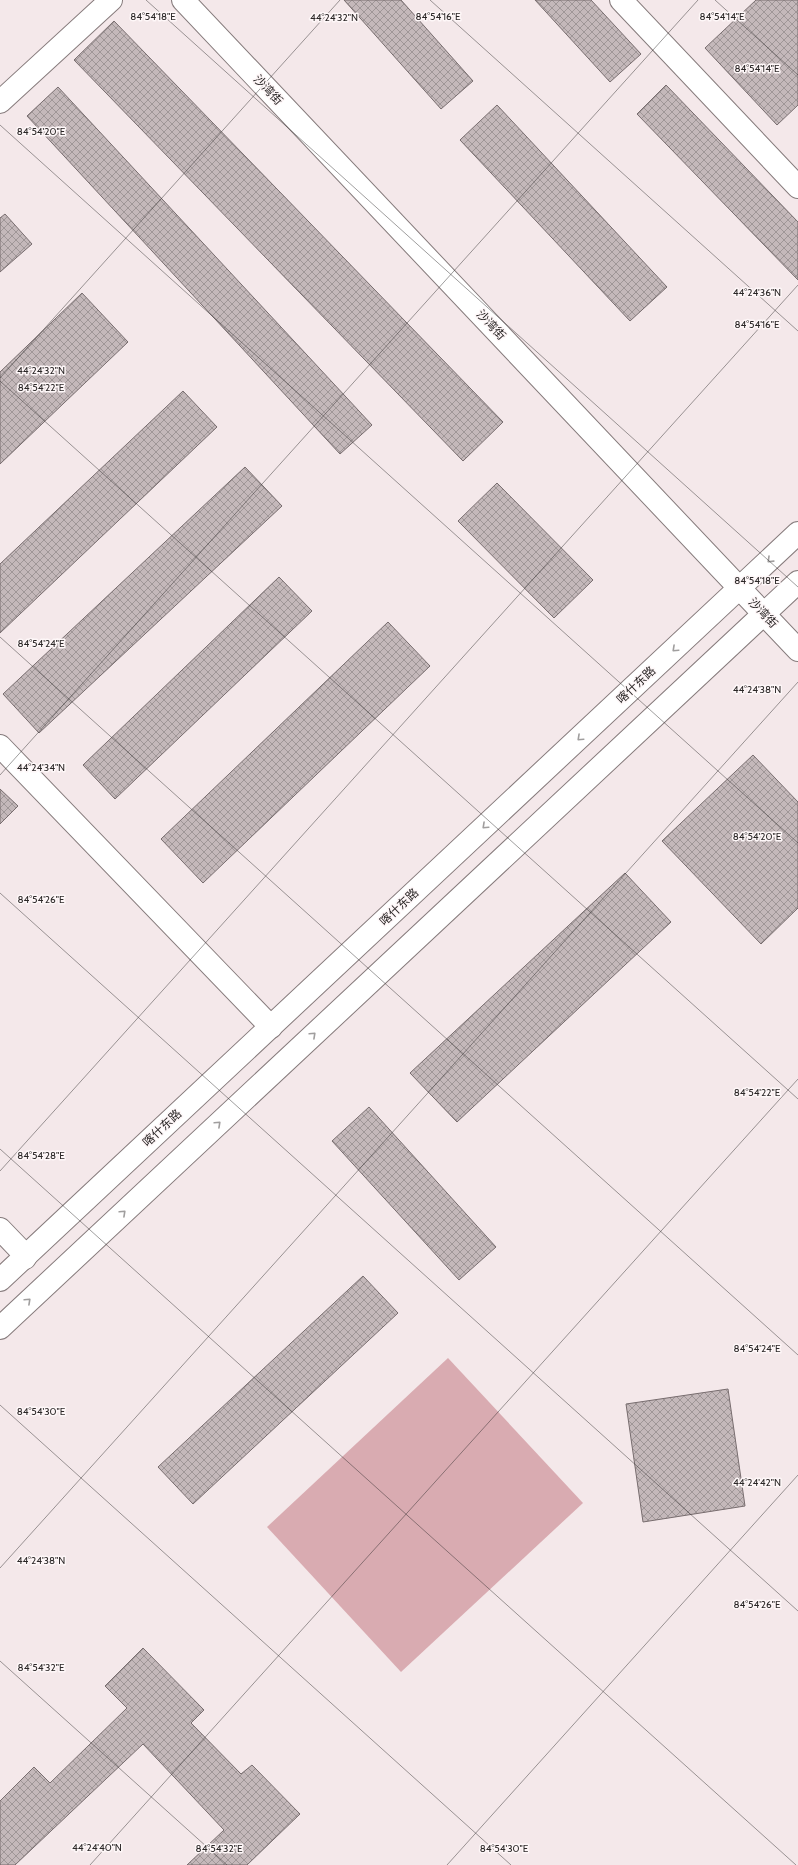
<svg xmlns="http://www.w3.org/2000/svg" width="798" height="1865" font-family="Cabin,'Noto Sans SC',sans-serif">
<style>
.green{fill:#d9abb1}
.building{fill:url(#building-cross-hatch);stroke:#786d6f}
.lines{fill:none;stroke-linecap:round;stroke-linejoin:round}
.minor-casing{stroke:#867b7c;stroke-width:24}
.tertiary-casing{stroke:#867b7c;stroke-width:24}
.secondary-casing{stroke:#867b7c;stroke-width:24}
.minor{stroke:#fff;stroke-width:22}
.tertiary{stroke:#fff;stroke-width:22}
.secondary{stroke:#fff;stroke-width:22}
.oneway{stroke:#a09e9e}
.ticks{fill:none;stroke:#2b2727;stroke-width:1;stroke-opacity:0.45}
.labels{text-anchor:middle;stroke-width:3;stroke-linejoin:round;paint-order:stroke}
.street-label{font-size:12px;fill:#2b2727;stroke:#fef7f8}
.ticks-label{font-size:10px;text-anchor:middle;fill:#2b2727;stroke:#fef7f8;stroke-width:3;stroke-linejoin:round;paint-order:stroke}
</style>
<defs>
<pattern id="building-cross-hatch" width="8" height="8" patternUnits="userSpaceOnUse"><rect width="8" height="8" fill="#c4b8ba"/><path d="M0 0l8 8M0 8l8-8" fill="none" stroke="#9f9697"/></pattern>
</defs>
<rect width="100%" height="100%" fill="#f4e8ea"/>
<!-- green -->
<polygon class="green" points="448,1358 583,1503 401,1672 267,1527"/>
<!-- building -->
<g class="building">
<polygon points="344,0 401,0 473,81 441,109"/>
<polygon points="535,0 591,0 641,54 610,82"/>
<polygon points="756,0 798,0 798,105 777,125 705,48"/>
<polygon points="114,21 503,422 463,461 74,60"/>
<polygon points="666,85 798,222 798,280 637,114"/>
<polygon points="58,87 372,425 340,454 27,116"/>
<polygon points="497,105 667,287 630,321 460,140"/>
<polygon points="5,214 32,244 0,272 0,218"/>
<polygon points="82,293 128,342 0,464 0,372"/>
<polygon points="183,391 217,427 0,633 0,564"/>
<polygon points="245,467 282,506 39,733 3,694"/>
<polygon points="497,483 593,580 554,618 458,521"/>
<polygon points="279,577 312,611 115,799 83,765"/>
<polygon points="388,622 430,666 203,883 161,839"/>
<polygon points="753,755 798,802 798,908 761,944 662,841"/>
<polygon points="0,789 18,806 0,824"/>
<polygon points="625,873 671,922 457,1122 410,1073"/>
<polygon points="369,1107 496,1247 459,1280 332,1141"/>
<polygon points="363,1276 398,1313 193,1504 158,1467"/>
<polygon points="728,1389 745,1506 643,1522 626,1404"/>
<polygon points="143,1648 204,1710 191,1723 241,1774 252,1765 300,1814 247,1865 187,1865 224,1830 143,1744 15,1865 0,1865 0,1801 34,1767 50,1783 127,1708 105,1686"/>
</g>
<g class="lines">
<defs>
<g id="minor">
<polyline points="621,0 798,187"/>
<polyline points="0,102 111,0"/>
<polyline points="0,746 271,1027"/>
<polyline points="0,1229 26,1256 25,1258"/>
</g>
<polyline id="tertiary" points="183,0 798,650"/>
<g id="secondary">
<polyline points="0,1280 798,533"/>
<polyline points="0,1328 798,582"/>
</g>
</defs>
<!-- minor casing -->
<use href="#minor" class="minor-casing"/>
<!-- tertiary casing -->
<use href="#tertiary" class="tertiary-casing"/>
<!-- secondary casing -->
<use href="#secondary" class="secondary-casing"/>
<!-- minor -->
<use href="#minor" class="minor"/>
<!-- tertiary -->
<use href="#tertiary" class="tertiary"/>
<!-- secondary -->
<use href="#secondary" class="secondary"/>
</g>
<!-- one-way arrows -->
<defs><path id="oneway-chevron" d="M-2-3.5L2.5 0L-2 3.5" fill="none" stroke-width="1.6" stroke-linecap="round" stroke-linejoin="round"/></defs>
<g class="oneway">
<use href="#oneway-chevron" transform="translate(770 560) rotate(136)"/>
<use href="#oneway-chevron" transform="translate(675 649) rotate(137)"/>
<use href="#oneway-chevron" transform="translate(580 738) rotate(137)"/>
<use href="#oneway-chevron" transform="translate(485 826) rotate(137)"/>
<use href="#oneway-chevron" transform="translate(313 1035) rotate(-43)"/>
<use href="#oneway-chevron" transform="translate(218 1124) rotate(-43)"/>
<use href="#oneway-chevron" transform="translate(123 1213) rotate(-43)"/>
<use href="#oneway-chevron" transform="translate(28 1301) rotate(-43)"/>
</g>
<!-- ticks -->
<path class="ticks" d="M146 0 798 587M430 0 798 331M715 0 798 75M0 125 798 843M0 378 340 0M0 381 798 1099M0 637 798 1355M0 775 698 0M0 893 798 1611M0 1149 796 1865M0 1171 798 285M0 1405 511 1865M0 1568 798 682M0 1661 227 1865M90 1865 798 1079M447 1865 798 1475"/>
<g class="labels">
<!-- street labels -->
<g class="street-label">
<text transform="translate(268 90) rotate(47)" y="4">沙湾街</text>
<text transform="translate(491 325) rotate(47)" y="4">沙湾街</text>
<text transform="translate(763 613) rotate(47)" y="4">沙湾街</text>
<text transform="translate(636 685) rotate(-43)" y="4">喀什东路</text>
<text transform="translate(399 907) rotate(-43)" y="4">喀什东路</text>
<text transform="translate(162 1128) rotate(-43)" y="4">喀什东路</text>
</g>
</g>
<g class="ticks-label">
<text x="153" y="20">84°54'18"E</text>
<text x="438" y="20">84°54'16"E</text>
<text x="722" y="20">84°54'14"E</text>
<text x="334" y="21">44°24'32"N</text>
<text x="757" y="72">84°54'14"E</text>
<text x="41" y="135">84°54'20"E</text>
<text x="757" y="296">44°24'36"N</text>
<text x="757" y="328">84°54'16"E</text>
<text x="41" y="374">44°24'32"N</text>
<text x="41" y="391">84°54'22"E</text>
<text x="757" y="584">84°54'18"E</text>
<text x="41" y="647">84°54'24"E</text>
<text x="757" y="693">44°24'38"N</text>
<text x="41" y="771">44°24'34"N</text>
<text x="757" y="840">84°54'20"E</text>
<text x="41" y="903">84°54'26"E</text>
<text x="757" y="1096">84°54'22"E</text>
<text x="41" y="1159">84°54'28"E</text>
<text x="757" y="1352">84°54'24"E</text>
<text x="41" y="1415">84°54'30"E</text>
<text x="757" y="1486">44°24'42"N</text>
<text x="41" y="1564">44°24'38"N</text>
<text x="757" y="1608">84°54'26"E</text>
<text x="41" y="1671">84°54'32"E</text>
<text x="97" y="1851">44°24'40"N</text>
<text x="219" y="1852">84°54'32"E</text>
<text x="504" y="1852">84°54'30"E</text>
</g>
</svg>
